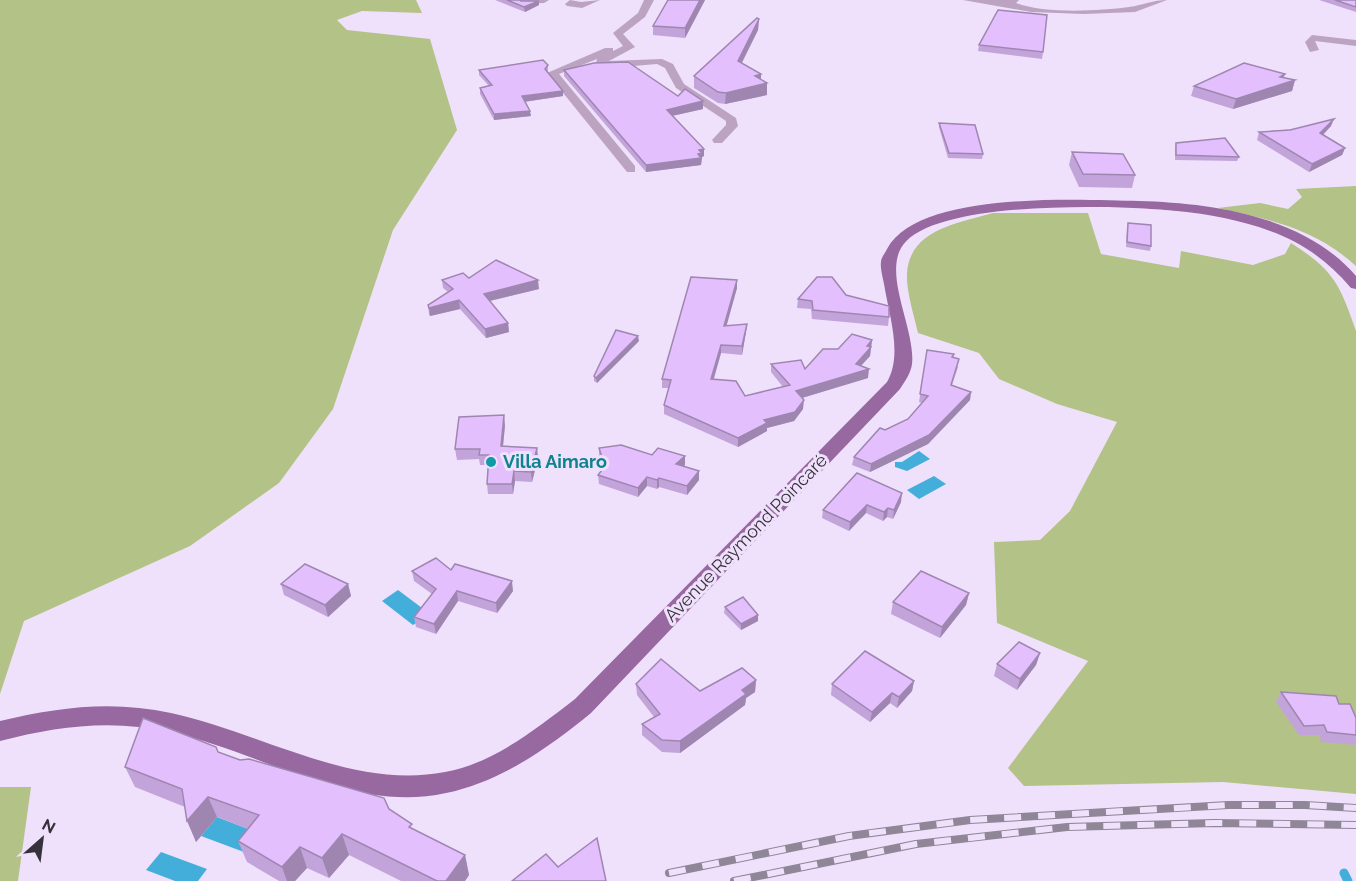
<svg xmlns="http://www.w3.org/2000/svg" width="1356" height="881" font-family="Raleway,sans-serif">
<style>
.green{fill:#b3c286}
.water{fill:#43aeda}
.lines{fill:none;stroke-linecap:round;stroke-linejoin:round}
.stream{stroke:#43aeda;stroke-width:9}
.minor{fill:#bda3c2;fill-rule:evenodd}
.major{fill:#9769a0;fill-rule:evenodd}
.rail-casing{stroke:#8f8697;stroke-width:8}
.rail{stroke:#efe1fb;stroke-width:6;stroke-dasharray:17;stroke-linecap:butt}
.wall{fill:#c3a4da}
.shaded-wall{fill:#9f86b1}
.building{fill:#e3bffd;stroke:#9f86b1;stroke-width:1.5}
.culture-dot{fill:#0f9aa8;stroke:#efe1fb;stroke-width:2}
.labels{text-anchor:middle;stroke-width:6;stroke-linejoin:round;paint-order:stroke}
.culture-label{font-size:18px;font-weight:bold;fill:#0d838f;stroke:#efe1fb;text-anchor:start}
.street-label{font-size:18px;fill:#37313b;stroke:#efe1fb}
</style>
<rect width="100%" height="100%" fill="#efe1fb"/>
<!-- green -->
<g class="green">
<polygon points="0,0 416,0 422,13 362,11 337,20 347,30 430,39 457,130 393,230 333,409 279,483 190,546 24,621 0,694"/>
<path d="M1356 186V266C1314 228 1271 220 1218 208L1260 203 1288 209 1302 197 1296 189Z"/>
<path d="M993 213H1088L1101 254 1179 268 1181 251 1253 265 1285 254 1291 243C1334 270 1340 285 1356 331V794L1223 782 1024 786 1008 768 1088 661 997 623 994 542 1040 540 1070 511 1117 422 1057 404 999 379 979 353 918 333C914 315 906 291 907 273 910 229 959 223 993 213Z"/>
<polygon points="0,787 31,787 18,881 0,881"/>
</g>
<!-- water -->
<g class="water">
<polygon points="919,451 930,459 907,471 895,467 895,462 902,462"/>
<polygon points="934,476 946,484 919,499 907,490"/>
<polygon points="398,590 430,614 413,625 382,601"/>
<polygon points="217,817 266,836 252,855 201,836"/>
<polygon points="161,852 207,869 198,881 175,881 146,870"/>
</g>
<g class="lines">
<!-- stream -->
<polyline class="stream" points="1344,873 1348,881"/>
<!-- minor -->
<g class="minor">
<polygon points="517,0 549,0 544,3 521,4"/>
<polygon points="570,0 581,2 600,0 582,8 567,6 565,4"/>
<polygon points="644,0 654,0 645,17 623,34 635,47 609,61 662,59 673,64 684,84 736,118 738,126 722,143 714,143 712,140 726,125 726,121 676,88 665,68 657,64 610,68 596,63 597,59 559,74 635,166 635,172 627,172 547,73 605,48 613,48 613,51 623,46 613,33 638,13"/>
<path d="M963 0H1019L1016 3C1045 14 1098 11 1129 7 1143 5 1153 0 1167 0L1135 12 1084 14 1031 12Z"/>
<polygon points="1312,35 1356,40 1356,46 1315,41 1319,50 1310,52 1305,42"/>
</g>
<!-- major -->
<path class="major" d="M1139 201C1212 203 1305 216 1356 276V289L1351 288C1329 262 1302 242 1270 231 1241 220 1208 214 1177 211 1123 205 936 199 903 245 882 274 916 330 912 364 911 373 905 381 900 389L591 713C548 748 502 781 446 793 352 814 259 751 170 732 112 719 57 726 0 741V721C57 707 113 700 171 713 260 732 351 790 445 772 494 763 536 729 575 699L887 382C903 355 889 315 884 284 883 278 880 268 881 262 881 258 885 253 887 249 919 190 1079 200 1139 201Z"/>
<defs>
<g id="rail">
<polyline points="669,873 849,836 970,820 1228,805 1305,805 1356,808"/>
<polyline points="734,881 916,844 1067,827 1214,823 1356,825"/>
</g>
</defs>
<!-- rail casing -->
<use href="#rail" class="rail-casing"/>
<!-- rail -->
<use href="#rail" class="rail"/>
</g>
<!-- wall -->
<g class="wall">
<polygon points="495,0 520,0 521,1 539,1 539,5 525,12"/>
<polygon points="705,0 685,38 653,35 653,26"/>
<polygon points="1319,0 1356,0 1356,12"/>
<polygon points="759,19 758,30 742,63 761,80 767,83 767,95 725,104 718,103 694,88 694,76"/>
<polygon points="979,45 1043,52 1042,59 978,51"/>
<polygon points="548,65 548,70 547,72 563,96 525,102 531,116 494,120 480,94 480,88 489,86 479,75 479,70"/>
<polygon points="564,70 703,101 703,109 672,116 704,149 704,156 702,157 701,165 646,172 564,76"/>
<polygon points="1284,78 1295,80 1292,91 1233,109 1191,96 1194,86"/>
<polygon points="939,123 983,154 982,159 948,158 939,127"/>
<polygon points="1331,126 1323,135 1345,148 1342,155 1309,172 1257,140 1259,132"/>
<polygon points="1176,143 1239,157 1237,161 1175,160 1175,147"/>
<polygon points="1072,152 1135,175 1132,188 1079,187 1069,165"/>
<polygon points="1128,223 1151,246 1150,251 1126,247 1127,228"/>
<polygon points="469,278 539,289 490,301 508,323 509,332 486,338 460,309 430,316 429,314 428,305 448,292 443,288 442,280"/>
<polygon points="737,280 737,288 726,326 747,324 746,332 742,355 721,353 714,379 745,396 783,387 771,372 771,364 805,369 838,349 872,340 870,356 861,366 868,378 802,398 803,409 794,421 767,428 767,431 738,447 664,414 664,405 669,388 662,388 662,379"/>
<polygon points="846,295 889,317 888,326 812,319 811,309 797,308 798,299"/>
<polygon points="639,341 597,383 594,381 594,376"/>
<polygon points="927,350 954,354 953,358 958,367 952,385 971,392 970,400 928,444 870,472 852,465 854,457 885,430 908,419 922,403 919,402"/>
<polygon points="505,425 503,446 537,448 538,458 532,482 515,481 513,494 488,494 487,484 488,465 480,465 479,459 457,460 455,449"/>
<polygon points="599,448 652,455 685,456 685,465 684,466 699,471 699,480 687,495 659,487 657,489 647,486 638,497 599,484 598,475 603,469 599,457"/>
<polygon points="857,473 901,502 893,519 887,517 883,521 866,513 849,531 822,518 823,510"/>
<polygon points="451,570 513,591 497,613 458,601 436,634 416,627 414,617 432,594 414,581 412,571"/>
<polygon points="281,584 348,584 351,596 328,617 284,595"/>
<polygon points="969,593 966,605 940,638 891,614 893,602"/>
<polygon points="725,607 758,621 741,630 724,613"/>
<polygon points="1040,653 1036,665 1017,690 994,676 997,664"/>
<polygon points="756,680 755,692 746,698 745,705 680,753 662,752 642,735 642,724 654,717 637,695 636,684 700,691"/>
<polygon points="914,681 912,691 897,708 890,703 870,722 831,695 832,684"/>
<polygon points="1281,692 1339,704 1356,718 1356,745 1321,742 1319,735 1299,735 1276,702"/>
<polygon points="218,752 240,760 389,809 413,829 465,855 469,875 465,881 401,881 349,855 329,878 307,868 295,881 279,881 247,862 238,841 248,829 217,817 196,842 185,807 135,787 125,767"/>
</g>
<!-- shaded-wall -->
<g class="shaded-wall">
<polygon points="700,0 705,0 685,38 685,28"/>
<polygon points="539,1 539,5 525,12 524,7"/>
<polygon points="759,19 758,30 737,72 738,61"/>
<polygon points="761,74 761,85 767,83 767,95 725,104 726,93 755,76"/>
<polygon points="1285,74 1281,84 1295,80 1292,91 1233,109 1236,99"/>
<polygon points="563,91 563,96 522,102 522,96"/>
<polygon points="703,101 703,109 667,117 667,110"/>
<polygon points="530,111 531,116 494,120 494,114"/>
<polygon points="1334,119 1331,126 1317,141 1320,133"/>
<polygon points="1345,148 1342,155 1309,172 1312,164"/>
<polygon points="704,149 704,156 702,157 701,165 646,172 646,165 698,154 699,150"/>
<polygon points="538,280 539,289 485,302 484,294"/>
<polygon points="737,280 737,288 724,335 724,326"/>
<polygon points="459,300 460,309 430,316 429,308"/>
<polygon points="508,323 509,332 486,338 485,329"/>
<polygon points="747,324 746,332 742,355 742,346"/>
<polygon points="638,336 639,341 597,383 596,378"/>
<polygon points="872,340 870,356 855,372 856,364 867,346"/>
<polygon points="721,345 721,353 711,387 711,379"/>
<polygon points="869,369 868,378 795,400 796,391"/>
<polygon points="971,392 970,400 928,444 870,472 871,464"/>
<polygon points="804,400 803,409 794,421 767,428 767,431 738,447 738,438 764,420"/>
<polygon points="504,415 505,425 502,456 501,446"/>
<polygon points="537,448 538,458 532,482 531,472"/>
<polygon points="685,456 685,465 676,473 676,464"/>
<polygon points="514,471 515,481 513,494 512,484"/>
<polygon points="699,471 699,480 687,495 687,486"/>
<polygon points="647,477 647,486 638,497 638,488"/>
<polygon points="659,478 659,487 657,489 657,480"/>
<polygon points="902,493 901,502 893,519 894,510"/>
<polygon points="867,505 866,513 849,531 850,522"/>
<polygon points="888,508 887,517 883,521 884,512"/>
<polygon points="512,581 513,591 497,613 496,603"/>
<polygon points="348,584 351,596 328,617 325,605"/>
<polygon points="457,591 458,601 436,634 434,624"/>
<polygon points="969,593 966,605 940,638 942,627"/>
<polygon points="758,615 758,621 741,630 741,624"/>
<polygon points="1040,653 1036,665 1017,690 1020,679"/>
<polygon points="756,680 755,692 746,698 745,705 680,753 680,741 742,690"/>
<polygon points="914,681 912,691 897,708 899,697"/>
<polygon points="892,693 890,703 870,722 872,712"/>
<polygon points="208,797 217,817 196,842 187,821"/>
<polygon points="342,834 349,855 329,878 322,858"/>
<polygon points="300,847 307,868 295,881 287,881 282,867"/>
<polygon points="465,855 469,875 465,881 446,881"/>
</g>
<!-- building -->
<g class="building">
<polygon points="507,0 520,0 521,1 539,1 524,7"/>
<polygon points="668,0 700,0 685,28 653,26"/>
<polygon points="1335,0 1356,0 1356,7"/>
<polygon points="998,10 1047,15 1043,52 979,45"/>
<polygon points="757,18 759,19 738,61 761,74 755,76 767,83 726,93 718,92 694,76"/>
<polygon points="543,60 548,65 545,69 563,91 522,96 530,111 494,114 480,88 492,85 479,70"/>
<polygon points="628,62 678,96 685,89 703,101 667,110 704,149 699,150 702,153 698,154 701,158 646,165 564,70 594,63"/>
<polygon points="1244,63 1285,74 1280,77 1295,80 1236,99 1194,86"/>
<polygon points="1334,119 1320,133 1345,148 1312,164 1259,132 1290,130"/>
<polygon points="939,123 975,125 983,154 949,153"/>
<polygon points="1225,138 1239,157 1176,155 1176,143"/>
<polygon points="1072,152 1123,154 1135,175 1083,174"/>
<polygon points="1128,223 1151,225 1151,246 1127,242"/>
<polygon points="496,260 538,280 484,294 508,323 485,329 459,300 429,308 428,305 453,289 442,280 463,273 469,278"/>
<polygon points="691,277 737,280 724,326 747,324 742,346 721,345 711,379 736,381 745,396 790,385 771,364 801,360 805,369 823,349 838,349 852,334 872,340 867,346 871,347 856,364 869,369 796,391 804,400 795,412 764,420 767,423 738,438 664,405 671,380 662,379"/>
<polygon points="817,277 832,277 846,295 889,306 889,317 813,310 812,301 798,299"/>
<polygon points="616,330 638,336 596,378 594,376"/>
<polygon points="927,350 954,354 952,357 959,359 951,385 971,392 929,435 871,464 854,457 880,428 885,430 908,419 928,396 920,394"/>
<polygon points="504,415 501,446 537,448 531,472 514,471 512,484 487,484 489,455 479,455 480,449 455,449 459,417"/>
<polygon points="621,445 652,455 658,448 685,456 676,464 699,471 687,486 659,478 657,480 647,477 638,488 598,475 605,466 599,448"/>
<polygon points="857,473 902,493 894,510 888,508 884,512 867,505 850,522 823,510"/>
<polygon points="436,558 451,570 455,564 512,581 496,603 457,591 434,624 414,617 436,589 412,571"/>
<polygon points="305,564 348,584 325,605 281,584"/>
<polygon points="921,571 969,593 942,627 893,602"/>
<polygon points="743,597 758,615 741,624 725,607"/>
<polygon points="1019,642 1040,653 1020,679 997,664"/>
<polygon points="865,651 914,681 899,697 892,693 872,712 832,684"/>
<polygon points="661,659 700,691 742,668 756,680 742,690 746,694 680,741 662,740 642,724 660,714 636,684"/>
<polygon points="1281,692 1336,696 1339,704 1350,704 1356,718 1356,735 1327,732 1324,725 1304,726"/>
<polygon points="143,718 216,747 218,752 240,760 249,759 384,798 389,809 412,824 409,827 465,855 446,881 437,881 342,834 322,858 300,847 282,867 238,841 259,815 208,797 187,821 182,789 125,767"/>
<polygon points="597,838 606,881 512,881 546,854 558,867"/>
</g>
<!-- markers -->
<circle class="culture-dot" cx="491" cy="462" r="6"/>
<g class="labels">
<!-- culture labels -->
<g class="culture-label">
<text x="503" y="468">Villa Aimaro</text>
</g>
<!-- street labels -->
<g class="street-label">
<text transform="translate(746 538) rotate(-46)" y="6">Avenue Raymond Poincaré</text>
</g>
</g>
<!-- north arrow -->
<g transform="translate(42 839) rotate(28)" stroke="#efe1fb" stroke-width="4.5" paint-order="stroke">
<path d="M0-4.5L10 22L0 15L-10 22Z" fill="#37313b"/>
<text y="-9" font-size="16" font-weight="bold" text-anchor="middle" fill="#37313b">N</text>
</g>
</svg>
